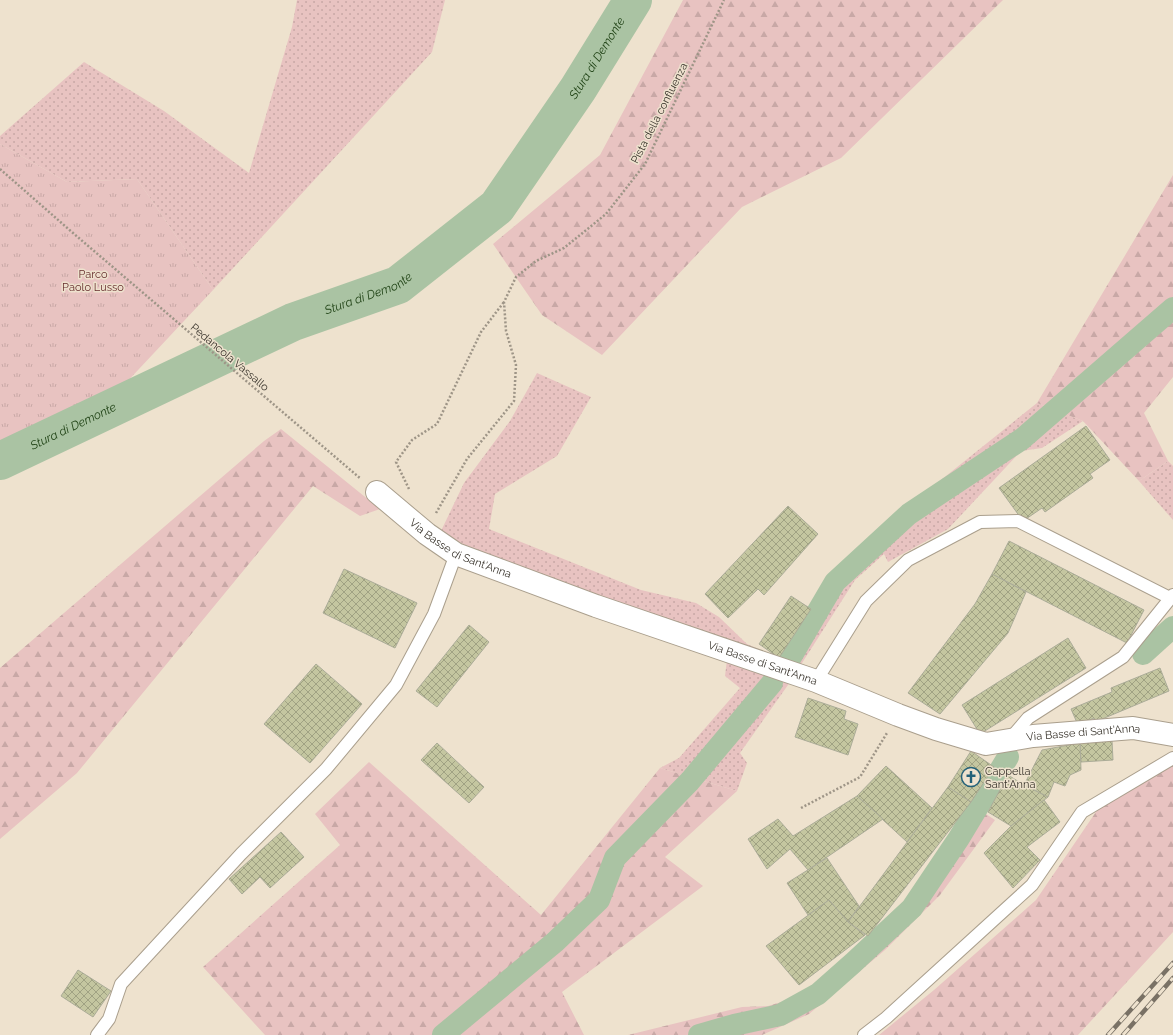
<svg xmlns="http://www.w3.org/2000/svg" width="1173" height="1035" font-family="Raleway,sans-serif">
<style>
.grass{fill:url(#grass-dots)}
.forest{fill:url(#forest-firs)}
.park{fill:url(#park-tufts)}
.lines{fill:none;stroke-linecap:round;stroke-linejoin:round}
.canal{stroke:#aac3a3;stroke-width:22}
.river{stroke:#aac3a3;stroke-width:38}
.building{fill:url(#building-cross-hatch);stroke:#abac98}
.lane-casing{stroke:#aa9f8d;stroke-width:14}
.street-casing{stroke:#aa9f8d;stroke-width:24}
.path{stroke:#9e9587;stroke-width:2.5;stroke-dasharray:2 2;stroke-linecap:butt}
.lane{stroke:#fff;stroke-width:12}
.street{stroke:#fff;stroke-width:22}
.rail-casing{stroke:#797165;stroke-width:4.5}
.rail{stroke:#eee2ce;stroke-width:3;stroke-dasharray:9;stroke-linecap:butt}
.labels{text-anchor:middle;stroke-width:3;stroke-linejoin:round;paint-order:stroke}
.street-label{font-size:11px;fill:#39342c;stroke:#eee2ce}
.park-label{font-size:11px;fill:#652c2c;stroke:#eee2ce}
.poi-label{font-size:11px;fill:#39342c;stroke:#eee2ce;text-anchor:start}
.water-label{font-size:12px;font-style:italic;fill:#204316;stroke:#eee2ce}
</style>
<defs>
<pattern id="grass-dots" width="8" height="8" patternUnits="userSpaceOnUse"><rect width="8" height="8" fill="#e8c3c1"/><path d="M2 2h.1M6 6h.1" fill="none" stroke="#c8a8a6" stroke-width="1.8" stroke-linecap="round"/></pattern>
<pattern id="forest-firs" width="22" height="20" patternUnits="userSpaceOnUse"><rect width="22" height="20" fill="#e8c3c1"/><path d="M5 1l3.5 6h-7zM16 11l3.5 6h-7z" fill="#c8a8a6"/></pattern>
<pattern id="park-tufts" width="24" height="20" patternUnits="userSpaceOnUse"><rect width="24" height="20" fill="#e8c3c1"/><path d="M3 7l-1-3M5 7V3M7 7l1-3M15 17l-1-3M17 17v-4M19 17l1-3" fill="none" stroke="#c8a8a6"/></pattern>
<pattern id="building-cross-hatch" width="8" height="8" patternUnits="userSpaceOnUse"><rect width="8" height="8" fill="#c4c6a0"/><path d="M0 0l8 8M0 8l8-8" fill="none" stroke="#a0a283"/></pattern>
</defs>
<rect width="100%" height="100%" fill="#eee2ce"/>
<!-- grass -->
<g class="grass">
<polygon points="297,0 445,0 432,52 213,290 137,179 67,182 0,144 0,136 84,62 164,111 249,173 292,27"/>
<polygon points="537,373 591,397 557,456 495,494 489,529 641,590 696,603 719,617 747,644 779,658 811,609 831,573 906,508 1037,403 1083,421 1042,448 1021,451 948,529 888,562 884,554 855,580 788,685 740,753 747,763 737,791 660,768 679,758 740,688 725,676 729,644 490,560 441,531 464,483 510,421"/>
<polygon points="1168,461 1173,466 1173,520 1139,481"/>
</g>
<!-- forest -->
<g class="forest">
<polygon points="683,0 1003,0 841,158 742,207 602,355 542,315 493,244 600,155"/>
<polygon points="1173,175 1173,377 1144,413 1168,461 1139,481 1083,421 1037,403"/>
<polygon points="281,429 380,509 360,516 313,486 77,773 0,839 0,668 264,441"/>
<polygon points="1173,761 1173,932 1078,1035 879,1035 934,990 1036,900 1100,806"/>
<polygon points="369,762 541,915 660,768 737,791 665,857 703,886 562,992 584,1035 265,1035 203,967 340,845 315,814"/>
<polygon points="974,806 995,820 940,895 885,950 809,1014 762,1035 628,1035 742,1007 768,1006 801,996 870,943 904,901"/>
</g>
<!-- park -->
<polygon class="park" points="0,144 67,182 137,179 213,290 124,385 0,454"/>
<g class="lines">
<!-- canal -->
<g class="canal">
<polyline points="1143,654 1173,627"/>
<polyline points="788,662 835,582 909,514 1022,439 1173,308"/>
<polyline points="443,1035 555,942 599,900 615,858 690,781 772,683"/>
<polyline points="699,1035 734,1025 780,1015 818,994 853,963 912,908 959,838 1008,757"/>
</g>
<!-- river -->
<path class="river" id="s1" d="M0 461 293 322 398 285 497 207 578 89 633 0"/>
</g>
<!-- building -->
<g class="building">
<polygon points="1086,426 1110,460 1090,474 1093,478 1045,512 1042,508 1023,521 999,488"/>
<polygon points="788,506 818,534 764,595 758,589 728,618 705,594"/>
<polygon points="1009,541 1144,610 1127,643 992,574"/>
<polygon points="344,569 417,603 395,648 323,613"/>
<polygon points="992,574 1026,592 1008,633 940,714 908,693 975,604"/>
<polygon points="791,596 811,609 779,658 759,644"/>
<polygon points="469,625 489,642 437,707 416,691"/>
<polygon points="1068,638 1086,668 980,734 962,705"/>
<polygon points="316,664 362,704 310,763 264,724"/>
<polygon points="1160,668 1169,691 1095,722 1094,718 1078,725 1071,709 1112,692 1111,688"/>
<polygon points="808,698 846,711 844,719 858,724 848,755 795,737"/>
<polygon points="1112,741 1113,760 1081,762 1080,743"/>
<polygon points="437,743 484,787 469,803 421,760"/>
<polygon points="1080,743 1081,770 1070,775 1065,786 1054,782 1048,797 1024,785 1042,750"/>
<polygon points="971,751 994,767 971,802 948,787"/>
<polygon points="886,766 932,808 907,842 857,796"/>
<polygon points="1008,775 1024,785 1048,797 1011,826 988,812"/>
<polygon points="948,787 971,802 868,936 848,922"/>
<polygon points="857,796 883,819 808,870 790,849 767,869 748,839 778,819 793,836"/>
<polygon points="1044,800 1060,822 1027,847 1040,860 1013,888 984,853 1011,826"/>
<polygon points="281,832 304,857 270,888 260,877 242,894 229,879"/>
<polygon points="827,858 859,906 848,922 829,900 808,915 787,883"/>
<polygon points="829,900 848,922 865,935 799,985 766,946"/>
<polygon points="78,970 111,991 93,1017 61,996"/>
</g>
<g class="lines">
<defs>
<g id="lane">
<polyline points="816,681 866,601 908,560 980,522 1018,521 1170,598"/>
<polyline points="1010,739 1028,718 1123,657 1173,595"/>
<polyline points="97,1035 109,1019 121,984 241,854 326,769 396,685 434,614 456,554"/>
<polyline points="864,1035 886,1018 1032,885 1082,812 1173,758"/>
</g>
<g id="street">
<path id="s2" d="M377 492 427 534 456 554 596 606 816 681 898 715 936 729 986 744 1033 736 1133 728 1173 735"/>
</g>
</defs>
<!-- lane casing -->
<use href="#lane" class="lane-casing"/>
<!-- street casing -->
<use href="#street" class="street-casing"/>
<!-- path -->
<g class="path">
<polyline points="0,169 73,233 361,479"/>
<polyline points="409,489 396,462 412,440 437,424 481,332 504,302"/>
<polyline points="436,513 467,459 514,401 516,365 506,331 504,302 516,277 536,261 564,248 606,214 645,164 724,0"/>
<polyline points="801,808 860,777 887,733"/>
</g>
<!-- lane -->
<use href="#lane" class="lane"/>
<!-- street -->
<use href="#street" class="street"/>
<defs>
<g id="rail">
<polyline points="1108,1035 1173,963"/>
<polyline points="1123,1035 1173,978"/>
</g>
</defs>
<!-- rail casing -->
<use href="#rail" class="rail-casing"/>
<!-- rail -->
<use href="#rail" class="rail"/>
</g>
<!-- icons -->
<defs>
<symbol id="church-ring" viewBox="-11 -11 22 22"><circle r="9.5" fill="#eee2ce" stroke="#246178" stroke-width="1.5"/><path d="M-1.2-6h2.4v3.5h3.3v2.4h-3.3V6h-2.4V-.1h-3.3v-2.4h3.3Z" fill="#246178"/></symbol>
</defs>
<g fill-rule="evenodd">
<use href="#church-ring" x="960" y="766" width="22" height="22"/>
</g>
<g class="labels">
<!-- street labels -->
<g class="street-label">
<text transform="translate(659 113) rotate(-63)" y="4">Pista della confluenza</text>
<text transform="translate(230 357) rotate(40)" y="4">Pedancola Vassallo</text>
<text dy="4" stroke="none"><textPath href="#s2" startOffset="102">Via Basse di Sant'Anna</textPath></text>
<text dy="4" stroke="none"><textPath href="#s2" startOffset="426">Via Basse di Sant'Anna</textPath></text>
<text dy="4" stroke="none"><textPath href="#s2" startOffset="762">Via Basse di Sant'Anna</textPath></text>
</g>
<!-- park labels -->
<g class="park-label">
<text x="93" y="278">Parco<tspan x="93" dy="13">Paolo Lusso</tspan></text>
</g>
<!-- poi labels -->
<g class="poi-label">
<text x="985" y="775">Cappella<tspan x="985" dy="13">Sant'Anna</tspan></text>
</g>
<!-- water labels -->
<g class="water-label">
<text dy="4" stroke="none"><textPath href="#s1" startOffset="741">Stura di Demonte</textPath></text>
<text dy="4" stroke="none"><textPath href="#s1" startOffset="405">Stura di Demonte</textPath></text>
<text dy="4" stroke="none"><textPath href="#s1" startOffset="81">Stura di Demonte</textPath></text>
</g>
</g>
</svg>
